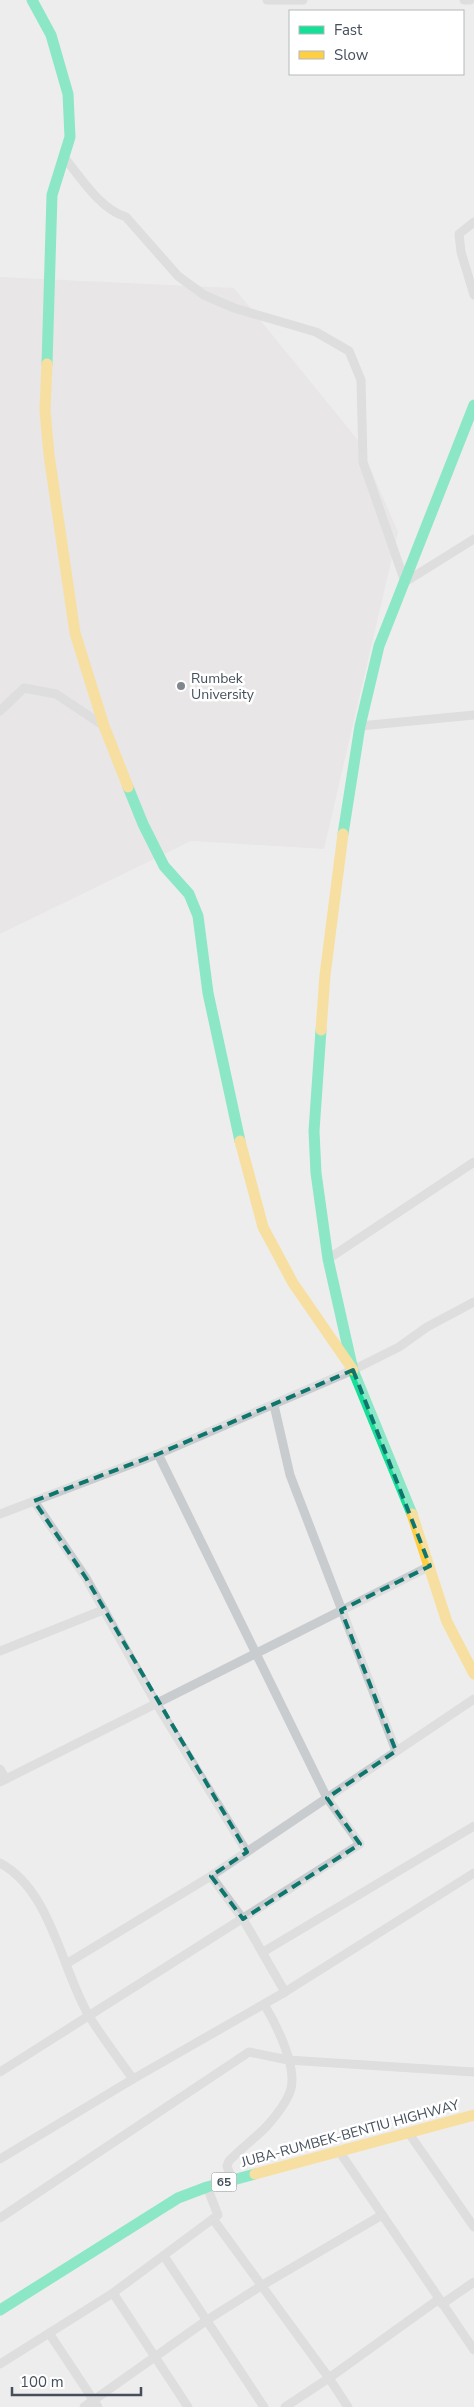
<svg xmlns="http://www.w3.org/2000/svg" width="474" height="2407" font-family="'Nunito Sans',sans-serif">
<style>
.education{fill:#e0dedf}
.lines{fill:none;stroke-linecap:round;stroke-linejoin:round}
.street{stroke:#c9cccf;stroke-width:9}
.fast{stroke:#16e098;stroke-width:11}
.slow{stroke:#ffcf43;stroke-width:11}
.marked{fill:none;stroke:#0f766e;stroke-width:4;stroke-dasharray:10 6;stroke-linejoin:round}
.poi-dot{fill:#80868e;stroke:#fff;stroke-width:2}
.labels{text-anchor:middle;stroke-width:5;stroke-linejoin:round;paint-order:stroke}
.shield{fill:#fff;stroke:#7c848c;stroke-width:1}
.shield-label{font-size:12px;font-weight:bold;fill:#444f5b}
.poi-label{font-size:14px;fill:#444f5b;stroke:#fff;text-anchor:start}
.street-label{font-size:14px;fill:#444f5b;stroke:#fff}
</style>
<rect width="100%" height="100%" fill="#eeeded"/>
<!-- education -->
<polygon class="education" points="0,277 234,288 358,440 398,532 324,849 191,841 0,934"/>
<g class="lines">
<!-- street -->
<g class="street">
<polyline points="267,0 303,0"/>
<polyline points="464,0 470,0"/>
<path d="M64 157C80 177 100 209 126 217L178 276 204 295 234 308 316 332 349 351 361 380 363 462 405 582 474 539"/>
<polyline points="474,222 459,234 461,252 474,295"/>
<polyline points="0,711 24,688 56,694 104,726"/>
<polyline points="360,726 474,715"/>
<polyline points="328,1259 474,1162"/>
<polyline points="274,1405 290,1475 396,1751"/>
<polyline points="34,1501 86,1578 156,1703 247,1852"/>
<polyline points="0,1514 158,1454 353,1370 399,1347 427,1327 474,1302"/>
<polyline points="0,1651 103,1610"/>
<polyline points="0,1769 6,1779"/>
<polyline points="0,1782 430,1566"/>
<path d="M0 1863C51 1890 61 1968 89 2016 102 2037 118 2058 133 2079"/>
<polyline points="211,1876 243,1919 285,1992"/>
<polyline points="263,1952 474,1826"/>
<polyline points="66,1964 211,1876 474,1699"/>
<polyline points="0,2072 360,1844 327,1798 158,1454"/>
<polyline points="408,2132 474,2227"/>
<polyline points="339,2151 474,2350"/>
<polyline points="0,2159 133,2079 285,1992 474,1873"/>
<path d="M232 2180 227 2166 229 2161C240 2149 254 2139 266 2127 275 2117 285 2105 290 2092 299 2069 276 2024 264 2004"/>
<polyline points="0,2218 249,2052 288,2060 474,2072"/>
<polyline points="213,2219 329,2378 348,2407"/>
<polyline points="164,2256 264,2407"/>
<polyline points="113,2293 188,2407"/>
<polyline points="442,2304 474,2282"/>
<polyline points="49,2333 98,2407"/>
<polyline points="0,2364 113,2293 218,2215 207,2187"/>
<polyline points="84,2407 207,2320 261,2286 382,2215"/>
<polyline points="285,2407 329,2378 439,2299"/>
</g>
<!-- fast -->
<g class="fast">
<polyline points="32,0 51,35 68,94 70,137 52,195 47,364"/>
<polyline points="128,787 143,824 164,866 189,894 198,916 208,993 240,1141"/>
<polyline points="343,834 360,726 379,646 474,405"/>
<polyline points="321,1030 314,1131 316,1173 328,1259 353,1370 412,1514"/>
<polyline points="0,2310 178,2198 207,2187 255,2174"/>
</g>
<!-- slow -->
<g class="slow">
<polyline points="47,364 45,410 49,455 75,633 104,726 128,787"/>
<polyline points="321,1030 325,975 343,834"/>
<polyline points="240,1141 263,1227 293,1283 353,1370"/>
<polyline points="412,1514 447,1622 474,1674"/>
<polyline points="255,2174 474,2115"/>
</g>
</g>
<!-- marked area -->
<path d="M0 0H474V2407H0ZM353 1370 430 1566 341 1610 396 1751 327 1798 360 1844 243 1919 211 1876 247 1852 86 1578 34 1501 158 1454Z" fill="#eeeded" fill-opacity=".55" fill-rule="evenodd"/>
<path class="marked" d="M353 1370 430 1566 341 1610 396 1751 327 1798 360 1844 243 1919 211 1876 247 1852 86 1578 34 1501 158 1454Z"/>
<!-- markers -->
<circle class="poi-dot" cx="181" cy="686" r="5"/>
<g class="labels">
<!-- shield labels -->
<rect class="shield" x="211.5" y="2172.5" width="25" height="19" rx="4"/>
<g class="shield-label">
<text x="224" y="2186">65</text>
</g>
<!-- poi labels -->
<g class="poi-label">
<text x="191" y="683">Rumbek<tspan x="191" dy="16">University</tspan></text>
</g>
<!-- street labels -->
<g class="street-label">
<text transform="translate(350 2133) rotate(-15)" y="5">JUBA-RUMBEK-BENTIU HIGHWAY</text>
</g>
</g>
<!-- legend -->
<rect x="289" y="10" width="175" height="65" fill="#ffffff" stroke="#b4b9bd"/>
<rect x="299" y="26" width="25" height="8" fill="#16e098" stroke="#b4b9bd"/>
<text x="334" y="35" font-size="15" fill="#444f5b">Fast</text>
<rect x="299" y="51" width="25" height="8" fill="#ffcf43" stroke="#b4b9bd"/>
<text x="334" y="60" font-size="15" fill="#444f5b">Slow</text>
<!-- scale -->
<path d="M12 2387v8h129v-8" fill="none" stroke="#444f5b" stroke-width="2.5"/>
<text x="20" y="2387" font-size="15" fill="#444f5b" stroke="#ffffff" stroke-width="4" paint-order="stroke">100 m</text>
</svg>
